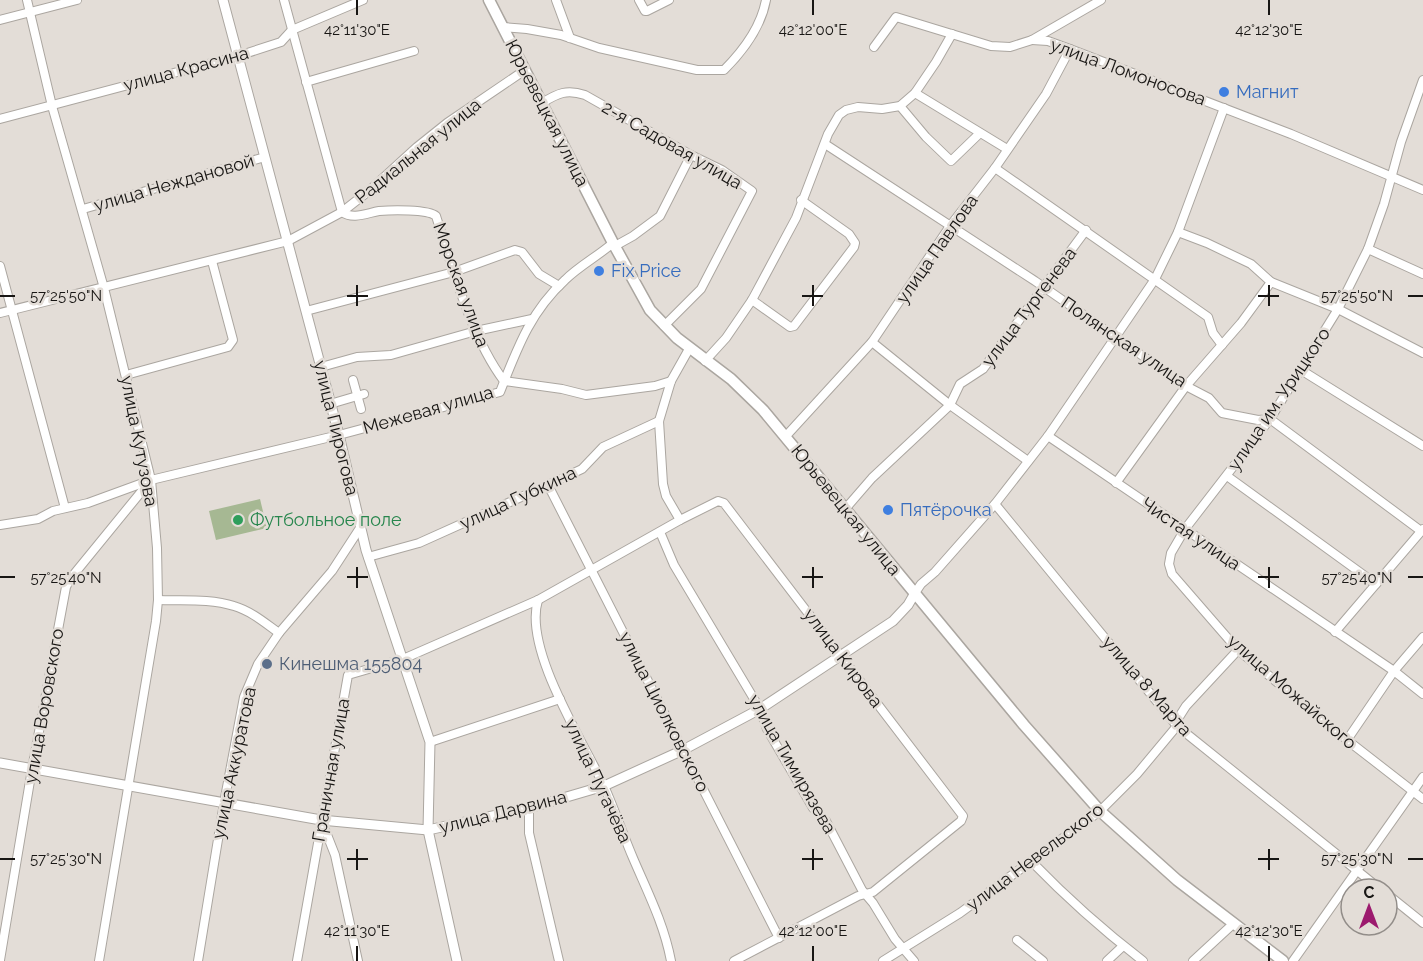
<svg xmlns="http://www.w3.org/2000/svg" width="1423" height="961" font-family="Raleway,sans-serif">
<style>
.green{fill:#a6b893}
.lines{fill:none;stroke-linecap:round;stroke-linejoin:round}
.minor-casing{stroke:#aba6a0;stroke-width:10}
.tertiary-casing{stroke:#aba6a0;stroke-width:11}
.secondary-casing{stroke:#aba6a0;stroke-width:13}
.minor{stroke:#fff;stroke-width:8}
.tertiary{stroke:#fff;stroke-width:9}
.secondary{stroke:#fff;stroke-width:10}
.ticks{fill:none;stroke:#181614;stroke-width:2}
.shop-dot{fill:#3f7fe0;stroke:#e3ddd7;stroke-width:2}
.leisure-dot{fill:#2e9e5b;stroke:#e3ddd7;stroke-width:2}
.service-dot{fill:#5c6f8a;stroke:#e3ddd7;stroke-width:2}
.labels{text-anchor:middle;stroke-width:5;stroke-linejoin:round;paint-order:stroke}
.street-label{font-size:18px;fill:#181614;stroke:#e3ddd7}
.shop-label{font-size:18px;fill:#366cbe;stroke:#e3ddd7;text-anchor:start}
.leisure-label{font-size:18px;fill:#27864d;stroke:#e3ddd7;text-anchor:start}
.service-label{font-size:18px;fill:#4e5e75;stroke:#e3ddd7;text-anchor:start}
.ticks-label{font-size:15px;text-anchor:middle;fill:#181614;stroke:#e3ddd7;stroke-width:5;stroke-linejoin:round;paint-order:stroke}
</style>
<rect width="100%" height="100%" fill="#e3ddd7"/>
<!-- green -->
<polygon class="green" points="260,499 267,528 216,540 209,511"/>
<g class="lines">
<defs>
<g id="minor">
<polyline points="27,0 52,106 104,288 151,480 157,548 158,600 156,621 99,961"/>
<polyline points="284,0 342,212"/>
<polyline points="556,0 570,38"/>
<polyline points="639,0 645,11 647,11 669,0"/>
<polyline points="0,20 77,0"/>
<path d="M503 27 527 29 561 35 599 48 697 70H724C743 51 761 27 766 0"/>
<polyline points="1032,40 1048,41 1070,49 1291,134 1423,190"/>
<polyline points="874,47 896,17 991,46 1010,47 1032,40 1101,0"/>
<polyline points="1423,80 1401,142 1384,204 1368,249 1338,309 1270,419 1185,529 1171,553 1169,564 1172,574 1238,650 1347,740 1423,799"/>
<polyline points="306,82 414,51"/>
<polyline points="915,93 1007,149"/>
<path d="M542 103C558 93 567 89 585 95L691 155 722 170 752 191 701 289 664 326"/>
<polyline points="900,106 926,137 951,161 980,133"/>
<polyline points="0,119 238,56 281,42 292,30 363,0"/>
<polyline points="825,144 1035,281 1186,386 1209,398 1222,413 1258,420 1270,419 1421,531"/>
<polyline points="995,168 1208,317 1213,333 1222,345"/>
<polyline points="83,209 265,157"/>
<path d="M342 212C353 220 367 213 379 211 391 210 428 209 436 216 453 269 471 337 504 381L562 389 586 395 655 386 671 381"/>
<polyline points="1178,232 1207,243 1251,264 1271,282 1338,309 1423,353"/>
<polyline points="615,246 633,236 660,216 691,155"/>
<polyline points="1368,249 1423,274"/>
<polyline points="0,266 65,508"/>
<polyline points="752,300 790,327 794,326 854,247 855,243 849,234 801,200"/>
<polyline points="306,311 454,272 515,250 522,252 539,274 559,286"/>
<polyline points="0,313 288,241 342,212 370,190 417,147 447,123 525,70"/>
<polyline points="872,342 950,405 1028,461"/>
<polyline points="705,361 726,338 752,300 796,218 828,134 839,115 846,110 858,107 882,109 900,106 915,93 936,62 952,34"/>
<polyline points="321,367 357,357 391,355 476,331 532,319"/>
<polyline points="1301,370 1423,446"/>
<polyline points="126,375 228,347 233,340 212,261"/>
<polyline points="353,380 361,409"/>
<polyline points="330,404 364,394"/>
<polyline points="786,436 872,342 950,226 995,168 1046,94 1070,49"/>
<polyline points="1048,436 1394,671 1423,694"/>
<polyline points="1227,476 1376,584"/>
<polyline points="1116,483 1186,386 1241,323 1271,282"/>
<polyline points="548,485 779,938"/>
<polyline points="995,504 1177,726 1380,889"/>
<polyline points="846,508 872,478 950,405 960,384 983,369 1086,230"/>
<polyline points="680,520 666,496 663,484 659,421 671,381 689,349"/>
<path d="M0 525 38 519 53 511 88 503 151 480 339 435 500 392C517 349 530 312 565 280 579 266 598 256 613 243"/>
<polyline points="660,532 674,565 760,709 767,729 813,808 826,821 862,890 873,903 895,939 914,961"/>
<polyline points="368,557 419,543 548,485 582,469 603,447 659,421"/>
<polyline points="915,593 921,584 935,572 995,504 1048,436 1155,279 1178,232 1224,108"/>
<path d="M158 600C182 601 210 598 234 606 251 611 265 623 279 633"/>
<path d="M538 600C523 649 583 741 604 786 615 810 623 835 633 858 648 893 664 924 671 961"/>
<polyline points="1335,632 1423,529"/>
<polyline points="1347,740 1394,671 1423,637"/>
<polyline points="430,742 560,699"/>
<polyline points="529,808 529,833 559,961"/>
<polyline points="322,822 335,855 358,961"/>
<path d="M1032 862C1066 897 1104 931 1143 961"/>
<polyline points="1387,894 1423,923"/>
<polyline points="1017,940 1043,961"/>
<polyline points="0,960 32,769 66,587 70,579 150,481"/>
<polyline points="198,961 224,803 244,697 258,664 279,633 332,571 360,528"/>
<polyline points="297,961 348,675 403,659 538,600 680,520 718,501 724,503 963,816 961,821 873,892 858,896 734,961"/>
<polyline points="883,961 960,913 1100,811 1137,774 1177,726 1179,717 1186,706 1238,650"/>
<polyline points="1107,961 1123,946"/>
<polyline points="1193,961 1233,924"/>
<polyline points="1293,961 1423,777"/>
</g>
<g id="tertiary">
<polyline points="223,0 339,435 366,550 430,742 428,830 457,961"/>
<polyline points="0,763 321,820 428,830 529,808 604,786 683,750 760,709 893,621 908,605 915,593"/>
</g>
<polyline id="secondary" points="489,0 613,243 650,310 677,338 731,379 763,410 1024,725 1100,811 1177,880 1283,961"/>
</defs>
<!-- minor casing -->
<use href="#minor" class="minor-casing"/>
<!-- tertiary casing -->
<use href="#tertiary" class="tertiary-casing"/>
<!-- secondary casing -->
<use href="#secondary" class="secondary-casing"/>
<!-- minor -->
<use href="#minor" class="minor"/>
<!-- tertiary -->
<use href="#tertiary" class="tertiary"/>
<!-- secondary -->
<use href="#secondary" class="secondary"/>
</g>
<!-- ticks -->
<path class="ticks" d="M357 0V15M813 0V15M1269 0V15M357 285V306M813 285V306M1269 285V306M0 296H15M347 296H368M802 296H823M1258 296H1279M1408 296H1423M357 567V588M813 567V588M1269 567V588M0 577H15M347 577H368M802 577H823M1258 577H1279M1408 577H1423M357 849V870M813 849V870M1269 849V870M0 859H15M347 859H368M802 859H823M1258 859H1279M1408 859H1423M357 946V961M813 946V961M1269 946V961"/>
<!-- markers -->
<g class="shop-dot">
<circle cx="1224" cy="92" r="6"/>
<circle cx="599" cy="271" r="6"/>
<circle cx="888" cy="510" r="6"/>
</g>
<circle class="leisure-dot" cx="238" cy="520" r="6"/>
<circle class="service-dot" cx="267" cy="664" r="6"/>
<g class="labels">
<!-- street labels -->
<g class="street-label">
<text transform="translate(186 69) rotate(-15)" y="6">улица Красина</text>
<text transform="translate(1128 72) rotate(20)" y="6">улица Ломоносова</text>
<text transform="translate(547 113) rotate(63)" y="6">Юрьевецкая улица</text>
<text transform="translate(672 145) rotate(30)" y="6">2-я Садовая улица</text>
<text transform="translate(418 151) rotate(-39)" y="6">Радиальная улица</text>
<text transform="translate(174 183) rotate(-16)" y="6">улица Неждановой</text>
<text transform="translate(937 249) rotate(-55)" y="6">улица Павлова</text>
<text transform="translate(461 285) rotate(70)" y="6">Морская улица</text>
<text transform="translate(1029 307) rotate(-53)" y="6">улица Тургенева</text>
<text transform="translate(1124 342) rotate(34)" y="6">Полянская улица</text>
<text transform="translate(1279 399) rotate(-56)" y="6">улица им. Урицкого</text>
<text transform="translate(428 410) rotate(-16)" y="6">Межевая улица</text>
<text transform="translate(336 428) rotate(76)" y="6">улица Пирогова</text>
<text transform="translate(139 441) rotate(79)" y="6">улица Кутузова</text>
<text transform="translate(518 498) rotate(-25)" y="6">улица Губкина</text>
<text transform="translate(846 510) rotate(51)" y="6">Юрьевецкая улица</text>
<text transform="translate(1191 534) rotate(34)" y="6">Чистая улица</text>
<text transform="translate(843 658) rotate(53)" y="6">улица Кирова</text>
<text transform="translate(1147 686) rotate(49)" y="6">улица 8 Марта</text>
<text transform="translate(1292 692) rotate(41)" y="6">улица Можайского</text>
<text transform="translate(44 706) rotate(-80)" y="6">улица Воровского</text>
<text transform="translate(664 712) rotate(63)" y="6">улица Циолковского</text>
<text transform="translate(234 763) rotate(-78)" y="6">улица Аккуратова</text>
<text transform="translate(792 764) rotate(60)" y="6">улица Тимирязева</text>
<text transform="translate(331 770) rotate(-80)" y="6">Граничная улица</text>
<text transform="translate(598 781) rotate(65)" y="6">улица Пугачёва</text>
<text transform="translate(503 812) rotate(-14)" y="6">улица Дарвина</text>
<text transform="translate(1035 857) rotate(-37)" y="6">улица Невельского</text>
</g>
<!-- shop labels -->
<g class="shop-label">
<text x="1236" y="98">Магнит</text>
<text x="611" y="277">Fix Price</text>
<text x="900" y="516">Пятёрочка</text>
</g>
<!-- leisure labels -->
<g class="leisure-label">
<text x="250" y="526">Футбольное поле</text>
</g>
<!-- service labels -->
<g class="service-label">
<text x="279" y="670">Кинешма 155804</text>
</g>
</g>
<g class="ticks-label">
<text x="357" y="35">42°11'30"E</text>
<text x="813" y="35">42°12'00"E</text>
<text x="1269" y="35">42°12'30"E</text>
<text x="66" y="301">57°25'50"N</text>
<text x="1357" y="301">57°25'50"N</text>
<text x="66" y="583">57°25'40"N</text>
<text x="1357" y="583">57°25'40"N</text>
<text x="66" y="864">57°25'30"N</text>
<text x="1357" y="864">57°25'30"N</text>
<text x="357" y="936">42°11'30"E</text>
<text x="813" y="936">42°12'00"E</text>
<text x="1269" y="936">42°12'30"E</text>
</g>
<!-- north arrow -->
<g transform="translate(1369 907)"><circle r="28" fill="#e3ddd7" stroke="#928d89" stroke-width="1.5"/>
<path d="M0-4.5L10 22L0 15L-10 22Z" fill="#9c1a6e"/>
<text y="-9" font-size="16" font-weight="bold" text-anchor="middle" fill="#181614">С</text>
</g>
</svg>
